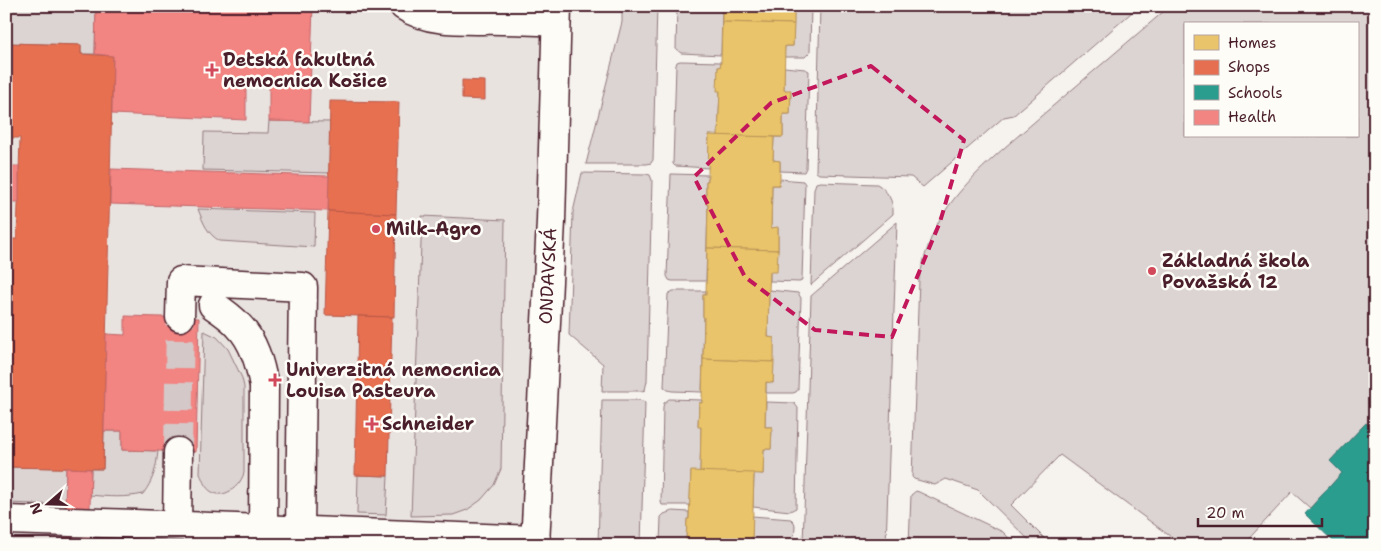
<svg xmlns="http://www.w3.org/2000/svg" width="1381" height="551" font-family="'Shantell Sans',sans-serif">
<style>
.built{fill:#e9e3e0}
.green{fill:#dcd4d2;stroke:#937a7e;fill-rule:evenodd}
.homes{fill:#e9c46a;stroke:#b99257}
.shops{fill:#e76f51;stroke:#b85746}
.schools{fill:#2a9d8f;stroke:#347771}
.health{fill:#f28482;stroke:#c06668}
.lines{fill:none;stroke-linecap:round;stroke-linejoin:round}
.minor-tunnel{stroke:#d4c9c8;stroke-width:28;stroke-dasharray:28 14;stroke-linecap:butt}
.minor-casing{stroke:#4a1f2b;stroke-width:31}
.minor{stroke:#fdfcf7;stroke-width:28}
.marked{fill:none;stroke:#c2185b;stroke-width:4;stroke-dasharray:10 6;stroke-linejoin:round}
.poi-dot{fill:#d1495b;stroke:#fdfcf7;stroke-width:2}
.labels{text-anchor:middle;stroke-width:5;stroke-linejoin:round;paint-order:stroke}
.poi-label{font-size:18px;font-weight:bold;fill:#4a1f2b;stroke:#fdfcf7;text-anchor:start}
.street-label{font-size:18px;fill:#4a1f2b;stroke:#fdfcf7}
</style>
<rect width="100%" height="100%" fill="#f6f3ef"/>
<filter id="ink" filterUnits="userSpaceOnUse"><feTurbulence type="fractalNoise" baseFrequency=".02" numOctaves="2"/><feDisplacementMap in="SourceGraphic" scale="10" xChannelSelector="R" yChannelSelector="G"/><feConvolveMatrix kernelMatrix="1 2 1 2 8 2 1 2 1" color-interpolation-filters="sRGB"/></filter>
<g filter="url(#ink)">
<!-- built -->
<polygon class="built" points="6,6 557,6 535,545 6,545"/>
<!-- green -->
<g class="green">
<polygon points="6,6 96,6 95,54 81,54 81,45 6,43"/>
<polygon points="622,6 657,6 653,160 651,163 647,164 586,164 622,22"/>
<polygon points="677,6 722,6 721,55 681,53 676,49"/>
<polygon points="794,6 811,6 810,52 805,57 784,57 785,46 793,46"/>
<polygon points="820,6 1139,6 1014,115 1004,117 923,187 911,177 819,174 816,172"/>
<path d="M1170 6H1375V430L1366 423 1330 461 1342 473 1310 508 1292 492 1243 545H1182L1060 455 1011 505 1051 545H1034L978 490 946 479 935 485 914 479 912 477 919 280C923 259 932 230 944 213 967 177 1008 145 1040 117 1083 80 1127 43 1170 6ZM1185 24H1357V136H1185Z"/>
<polygon points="680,61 721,62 720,67 718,67 720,91 718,136 709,135 709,168 675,166 673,164 676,65 677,62"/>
<polygon points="784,67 805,69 809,71 806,168 804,172 780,171 780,161 773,160 774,137 783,137 783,114 790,114 791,91 784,90"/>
<polygon points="269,121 330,122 329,173 203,170 204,132 268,133"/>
<polygon points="582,173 646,174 650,175 652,180 647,381 645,390 642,391 602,391 603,364 569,335 573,212"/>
<polygon points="671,174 708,175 708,181 706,181 706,204 708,204 706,281 672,281 669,280 667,276"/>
<polygon points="780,179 803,181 805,184 802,279 800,282 770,281 770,272 778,250 778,228 771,228 772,185 779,185"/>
<path d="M820 182 877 184C887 190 894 201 893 214L811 285 814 189 816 183Z"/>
<path d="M198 209 315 213 314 247 220 241C207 234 203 222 198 209Z"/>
<polygon points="422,216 505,220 501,469 494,485 481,500 467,510 453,515 411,516"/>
<polygon points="897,222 886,545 803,545 811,296"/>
<polygon points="769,290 798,293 801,298 798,389 796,392 793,393 766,393 766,382 773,383 774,338 768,337"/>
<polygon points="673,291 706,291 706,295 703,295 703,316 704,317 702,392 672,391 668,390 664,387 668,294"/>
<path d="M204 331 217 337 228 349 242 378 244 387V473C239 490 217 504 205 485 203 482 202 477 200 474Z"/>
<polygon points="669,399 702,400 702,403 699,403 698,426 701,427 700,472 691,472 690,505 662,505 661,502 663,407 664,403"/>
<polygon points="602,400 638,400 643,401 645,403 641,545 598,545"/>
<polygon points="766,402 794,403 798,408 796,508 790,511 753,507 754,473 763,474 764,449 771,449 772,427 765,427"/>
<path d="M104 431H122V450L158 451C156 469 154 479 143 494 125 498 109 497 90 495L91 469H103Z"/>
<polygon points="6,467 66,468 66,505 6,503"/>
<polygon points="358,475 388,476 386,515 357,514"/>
<polygon points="916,491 919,492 1003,532 1016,545 909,545 911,495"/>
<polygon points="672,511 689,512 689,519 687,519 686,542 688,542 688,545 660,545 661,517 664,514"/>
<polygon points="752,516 791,519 794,522 795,525 794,545 752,545"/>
<polygon points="89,542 153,543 165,545 89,545"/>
</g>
<!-- homes -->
<g class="homes">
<polygon points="722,6 794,6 794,24 722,22"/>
<polygon points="722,22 794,24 793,46 785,46 784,90 791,90 790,114 783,114 783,137 718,136 720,91 717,91 718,67 720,67 721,62"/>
<polygon points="709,135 774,137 773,160 780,161 780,179 779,185 772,185 771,228 778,227 778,250 707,248 708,204 706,204 706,181 708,181 708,175"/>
<polygon points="707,248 778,250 777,272 770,272 769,290 768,337 774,338 774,362 703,359 704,317 703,317 703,295 706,295"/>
<polygon points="703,359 774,362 773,383 766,382 765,427 772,427 771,449 764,449 763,474 700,472 701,427 698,427 699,403 702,403 702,400"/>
<polygon points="691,471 754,473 752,545 688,545 688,542 686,542 687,519 689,519"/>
</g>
<!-- shops -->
<g class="shops">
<polygon points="6,43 81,45 81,54 113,56 103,469 6,467 6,239 17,239 20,138 6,138"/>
<polygon points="462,80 485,81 485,100 462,99"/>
<polygon points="330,101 399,102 396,214 328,211"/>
<polygon points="328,211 396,214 394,317 325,315"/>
<polygon points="358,316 392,317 388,476 355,475"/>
</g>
<!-- schools -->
<polygon class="schools" points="1366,423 1375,430 1375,545 1337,545 1305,514 1342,473 1330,461"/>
<!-- health -->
<g class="health">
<polygon points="96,6 313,6 309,122 269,121 269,84 246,83 246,120 112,114 113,56 95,54"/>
<rect x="6" y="166" width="13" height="36"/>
<polygon points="111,169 329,176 328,211 110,204"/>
<polygon points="125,316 199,318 196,452 122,450 122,431 104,431 106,334 125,335"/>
<polygon points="66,468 91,469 89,545 64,545"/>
</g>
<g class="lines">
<!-- minor-tunnel -->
<polyline class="minor-tunnel" points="178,452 180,317"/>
<defs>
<g id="minor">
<path d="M404 6C430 24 471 19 502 20 520 20 538 21 556 22"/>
<path d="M213 305C222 311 231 317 238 325 254 341 260 364 264 386L263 530"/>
<polyline points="180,317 181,281 303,287 300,531"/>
<polyline points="6,520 135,524 536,540"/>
<polyline points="177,525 178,452"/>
<polyline points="535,545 551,221 557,6"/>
</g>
</defs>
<!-- minor casing -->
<use href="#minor" class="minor-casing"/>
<!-- minor -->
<use href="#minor" class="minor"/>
</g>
</g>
<!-- marked area -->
<path class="marked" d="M871 66 964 140 940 222 892 337 815 330 745 277 694 177 771 103Z"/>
<!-- markers -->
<g class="poi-dot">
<path d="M209.5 62.5h5v5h5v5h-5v5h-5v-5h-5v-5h5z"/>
<circle cx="376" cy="229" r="5"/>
<circle cx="1152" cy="271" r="5"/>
<path d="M272.5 372.5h5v5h5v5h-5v5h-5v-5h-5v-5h5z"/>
<path d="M369.5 416.5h5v5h5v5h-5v5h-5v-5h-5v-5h5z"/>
</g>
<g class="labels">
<!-- poi labels -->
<g class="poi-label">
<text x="223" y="66">Detská fakultná<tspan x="223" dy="21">nemocnica Košice</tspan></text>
<text x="386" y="235">Milk-Agro</text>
<text x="1162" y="267">Základná škola<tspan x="1162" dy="21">Považská 12</tspan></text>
<text x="286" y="376">Univerzitná nemocnica<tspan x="286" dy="21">Louisa Pasteura</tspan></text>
<text x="382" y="430">Schneider</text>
</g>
<!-- street labels -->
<g class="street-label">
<text transform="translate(548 276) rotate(-87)" y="6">ONDAVSKÁ</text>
</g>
</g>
<!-- margin -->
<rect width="1381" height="551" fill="none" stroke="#fdfcf7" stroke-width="25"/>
<rect x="12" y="12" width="1356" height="526" fill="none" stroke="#4a1f2b" stroke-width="2" filter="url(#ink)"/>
<!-- legend -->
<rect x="1184" y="22" width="175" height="115" fill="#fdfcf7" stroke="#b5a4a5"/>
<rect x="1194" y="35" width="25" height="15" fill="#e9c46a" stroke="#b5a4a5"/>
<text x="1228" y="48" font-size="15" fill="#4a1f2b">Homes</text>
<rect x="1194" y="60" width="25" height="15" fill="#e76f51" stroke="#b5a4a5"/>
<text x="1228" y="72" font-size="15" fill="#4a1f2b">Shops</text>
<rect x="1194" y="85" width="25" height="15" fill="#2a9d8f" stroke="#b5a4a5"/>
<text x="1228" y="98" font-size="15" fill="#4a1f2b">Schools</text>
<rect x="1194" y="110" width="25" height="15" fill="#f28482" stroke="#b5a4a5"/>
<text x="1228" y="122" font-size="15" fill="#4a1f2b">Health</text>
<!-- north arrow -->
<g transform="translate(48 504) rotate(250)" stroke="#fdfcf7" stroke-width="4" paint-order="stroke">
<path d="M0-4L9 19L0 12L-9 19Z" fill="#4a1f2b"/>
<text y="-8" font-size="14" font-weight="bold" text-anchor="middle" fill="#4a1f2b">N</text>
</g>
<!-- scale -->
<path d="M1198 518v8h124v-8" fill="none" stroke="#4a1f2b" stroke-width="2.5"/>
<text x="1206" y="518" font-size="15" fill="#4a1f2b" stroke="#fdfcf7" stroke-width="4" paint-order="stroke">20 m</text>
</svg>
